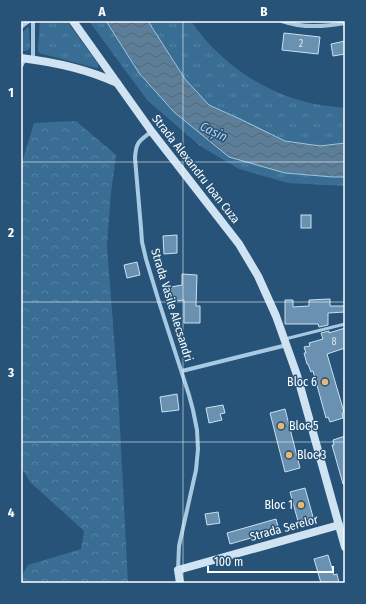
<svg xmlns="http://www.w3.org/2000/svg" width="366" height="604" font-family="'Fira Sans Condensed',sans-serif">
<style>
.grass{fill:url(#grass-tufts)}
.forest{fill:url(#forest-crowns)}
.water{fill:url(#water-waves);stroke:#9cc6e3}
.building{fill:#6a91af;stroke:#c9e1f2}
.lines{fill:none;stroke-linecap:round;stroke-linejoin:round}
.lane{stroke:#a7c9e2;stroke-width:3}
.street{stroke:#a7c9e2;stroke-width:4}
.secondary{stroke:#d0e3f3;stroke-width:8}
.grid{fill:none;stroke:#fff;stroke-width:1;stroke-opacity:0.55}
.poi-dot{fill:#ebb76d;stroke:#265377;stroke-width:1.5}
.labels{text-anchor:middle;stroke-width:3;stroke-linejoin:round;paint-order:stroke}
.number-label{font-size:10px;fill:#dae4eb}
.street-label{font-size:12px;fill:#fff;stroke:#265377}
.poi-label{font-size:12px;fill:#fff;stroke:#265377;text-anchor:end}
.water-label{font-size:13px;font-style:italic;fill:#b2d3eb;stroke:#265377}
.neatline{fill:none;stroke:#fff;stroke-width:1.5}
.grid-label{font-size:13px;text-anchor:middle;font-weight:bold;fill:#fff}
</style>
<defs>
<pattern id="grass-tufts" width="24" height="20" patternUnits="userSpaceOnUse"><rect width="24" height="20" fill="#396d94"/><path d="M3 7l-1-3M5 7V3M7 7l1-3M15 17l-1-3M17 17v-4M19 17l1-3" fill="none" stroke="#5783a4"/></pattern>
<pattern id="forest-crowns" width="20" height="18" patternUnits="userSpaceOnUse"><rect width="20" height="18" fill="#396d94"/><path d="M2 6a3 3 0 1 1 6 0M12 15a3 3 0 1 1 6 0" fill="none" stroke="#5783a4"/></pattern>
<pattern id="water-waves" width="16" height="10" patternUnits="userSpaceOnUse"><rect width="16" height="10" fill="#5d7e98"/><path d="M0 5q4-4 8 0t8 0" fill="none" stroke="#556876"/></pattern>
</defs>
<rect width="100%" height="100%" fill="#265377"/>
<!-- grass -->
<g class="grass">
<polygon points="40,21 67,21 98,64 98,68 96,68 39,53 38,49"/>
<polygon points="89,21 106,21 139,73 333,177 345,177 345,186 288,183 239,169 200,146 147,100"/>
<path d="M148 21H191C220 64 269 97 321 105 329 106 337 107 345 108V143L320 146 285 141 240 119 209 105 185 79Z"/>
<polygon points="29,27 30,48 27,51 21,51 21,34 27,28"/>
</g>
<!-- forest -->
<polygon class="forest" points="76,121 116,155 111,193 107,245 118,390 128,583 21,583 21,577 28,565 81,549 84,531 30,482 21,467 21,166 34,123"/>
<!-- water -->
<polygon class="water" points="106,21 148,21 185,79 209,105 240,119 285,141 320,146 345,143 345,177 333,177 285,173 229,157 174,112 139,73"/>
<!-- building -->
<g class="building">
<polygon points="284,33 320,37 318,54 282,50"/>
<polygon points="345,41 345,54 333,56 331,44"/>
<rect x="301" y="215" width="10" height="13"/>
<polygon points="177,235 177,253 164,254 163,236"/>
<polygon points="137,262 140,275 127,278 124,265"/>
<polygon points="182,274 197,275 196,306 200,306 200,323 184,323 184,300 167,302 165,288 182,285"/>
<polygon points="330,299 330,306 345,306 345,312 328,313 328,325 319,327 318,324 285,324 285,300 293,300 293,307 309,306 309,300"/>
<polygon points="345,328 345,348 327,354 344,412 342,413 343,418 330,422 328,417 326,418 313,371 311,372 308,364 307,364 304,353 306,353 304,347 310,346 309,343 323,339 321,333 329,331 329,333"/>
<polygon points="177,394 179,410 162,412 160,397"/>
<polygon points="223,405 225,413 220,414 222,420 209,423 206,408"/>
<polygon points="285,409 300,468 285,472 270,413"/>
<polygon points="345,436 345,484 343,484 332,445 334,445 333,440"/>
<polygon points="305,488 313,517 298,521 290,492"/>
<polygon points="218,512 220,523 207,525 205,514"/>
<polygon points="276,519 279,530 230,544 227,533"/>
<polygon points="328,555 334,575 337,574 339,583 321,583 314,559"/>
</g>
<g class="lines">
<!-- lane -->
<polyline class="lane" points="285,339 345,324"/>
<!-- street -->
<g class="street">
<polyline points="33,21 33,60"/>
<path d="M282 21C302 28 324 27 345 23"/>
<polyline points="21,27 29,21"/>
<polyline points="21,66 25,59"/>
<path d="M151 132C139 141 136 142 135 158L141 228 142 242 146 259 159 302 189 395 193 410 197 430 198 449 196 470 179 546 178 570"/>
<polyline points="182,371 287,345"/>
</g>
<!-- secondary -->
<g class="secondary">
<polyline points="73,21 152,132 239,244 258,276 276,316 297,375 345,547"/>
<path d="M21 58C54 62 87 69 117 83"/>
<polyline points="180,583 178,570 339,525"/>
</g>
</g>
<!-- grid -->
<path class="grid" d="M183 21V583M21 162H345M21 302H345M21 442H345"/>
<!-- markers -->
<g class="poi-dot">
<circle cx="325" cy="382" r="4"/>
<circle cx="281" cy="426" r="4"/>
<circle cx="289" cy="455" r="4"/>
<circle cx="301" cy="505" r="4"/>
</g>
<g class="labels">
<!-- number labels -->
<g class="number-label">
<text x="301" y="47">2</text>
<text x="334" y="345">8</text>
</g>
<!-- street labels -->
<g class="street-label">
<text transform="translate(196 169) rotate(52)" y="4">Strada Alexandru Ioan Cuza</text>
<text transform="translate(172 305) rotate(73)" y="4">Strada Vasile Alecsandri</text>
<text transform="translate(284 528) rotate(-15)" y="4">Strada Serelor</text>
</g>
<!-- poi labels -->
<g class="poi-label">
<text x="317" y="386">Bloc 6</text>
<text x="289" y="430" text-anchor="start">Bloc 5</text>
<text x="297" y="459" text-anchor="start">Bloc 3</text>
<text x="293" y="509">Bloc 1</text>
</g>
<!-- water labels -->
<g class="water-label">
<text transform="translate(214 131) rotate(26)" y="5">Cașin</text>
</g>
</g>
<!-- border -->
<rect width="366" height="604" fill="none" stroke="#265377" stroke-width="44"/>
<!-- scale -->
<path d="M208 566v6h125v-6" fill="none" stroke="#ffffff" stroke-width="2"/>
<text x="214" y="566" font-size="12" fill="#ffffff" stroke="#265377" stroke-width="3" paint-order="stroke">100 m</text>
<rect x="22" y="22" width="322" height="560" class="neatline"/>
<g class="grid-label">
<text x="102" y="16">A</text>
<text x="264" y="16">B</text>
<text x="11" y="97">1</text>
<text x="11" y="237">2</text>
<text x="11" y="377">3</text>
<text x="11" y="517">4</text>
</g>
</svg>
